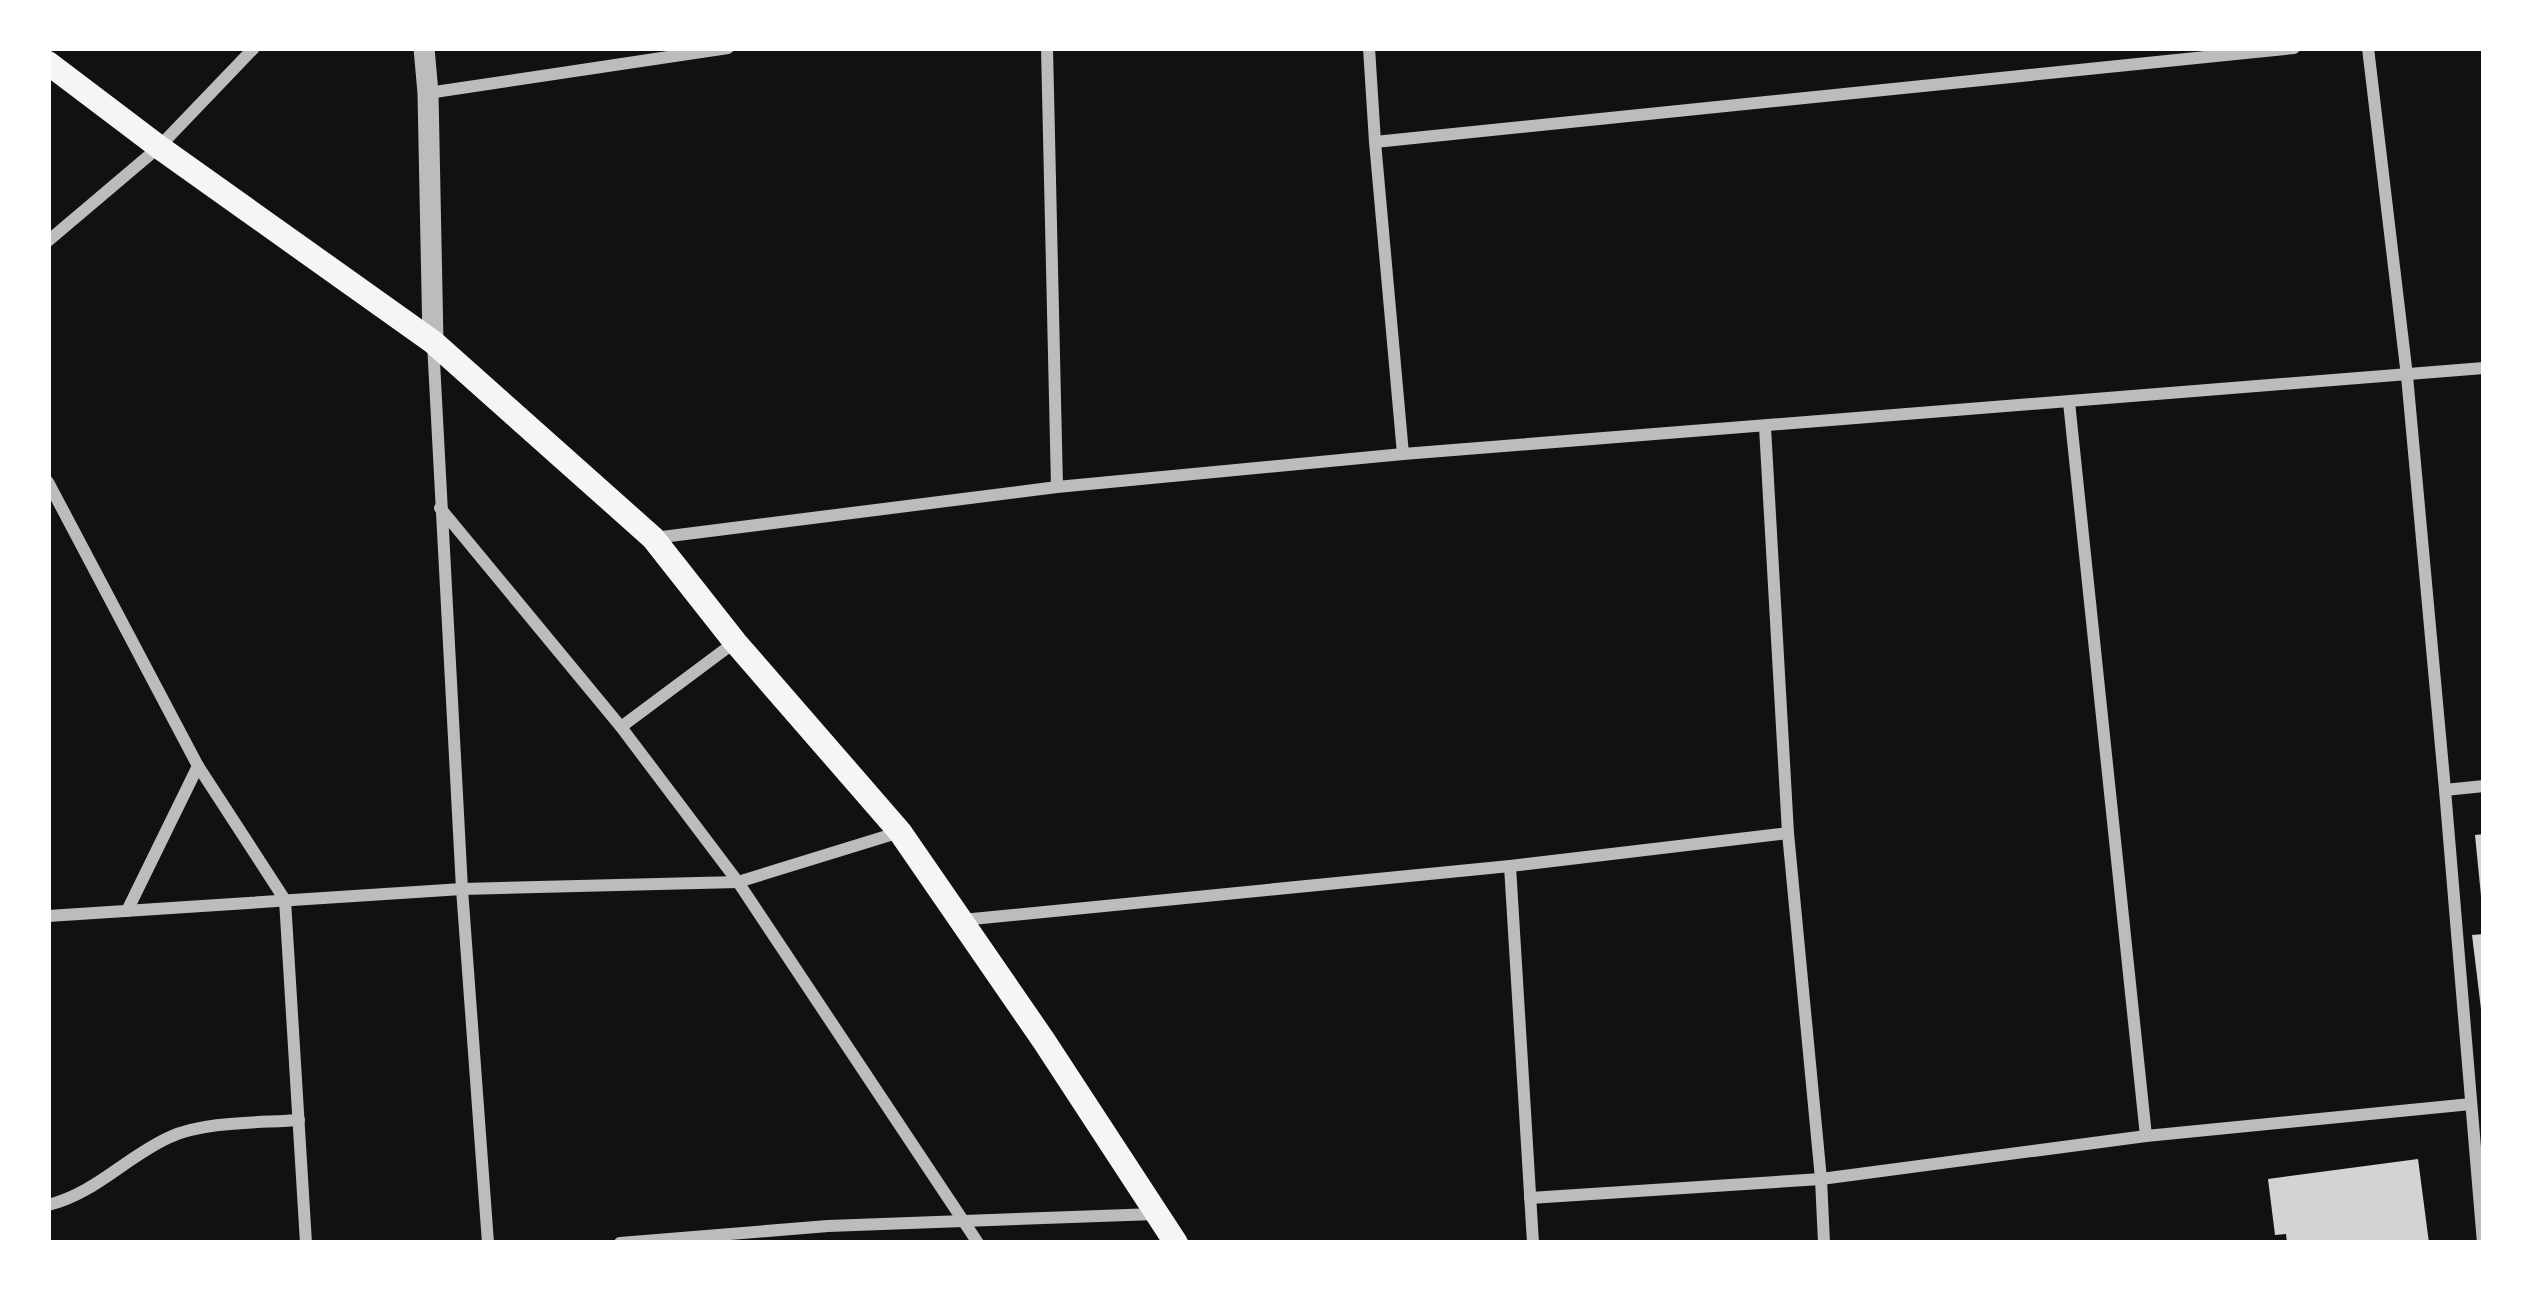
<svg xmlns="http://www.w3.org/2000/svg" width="2532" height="1291" font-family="Overpass,sans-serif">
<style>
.building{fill:#d3d3d3}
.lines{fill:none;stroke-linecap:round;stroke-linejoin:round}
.minor{stroke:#bcbcbc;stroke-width:12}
.tertiary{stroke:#bcbcbc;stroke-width:21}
.secondary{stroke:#f5f5f5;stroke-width:24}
</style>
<rect width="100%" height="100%" fill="#111"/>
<!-- building -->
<g class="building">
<polygon points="2484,834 2484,896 2481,896 2475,835"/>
<polygon points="2484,934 2484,1008 2481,1009 2472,935"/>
<polygon points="2418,1159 2429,1243 2287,1243 2286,1234 2275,1235 2268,1179"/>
</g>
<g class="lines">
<!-- minor -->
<g class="minor">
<polyline points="1047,48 1057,487"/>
<polyline points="1369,48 1375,142 1403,454"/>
<polyline points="2368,48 2407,376 2445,790 2483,1243"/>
<polyline points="428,93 728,48"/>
<polyline points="1375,142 2294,48"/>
<polyline points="48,241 159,147 254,48"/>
<polyline points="433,343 462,889 488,1243"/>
<polyline points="2069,402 2146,1136"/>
<polyline points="1765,427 1788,833 1821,1179 1824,1243"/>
<polyline points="48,482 198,766 285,900 306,1243"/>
<polyline points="440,508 621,727 738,882 978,1243"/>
<polyline points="654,538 1057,487 1403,454 2484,368"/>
<polyline points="621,727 735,642"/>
<polyline points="2445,790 2484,786"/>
<polyline points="1510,866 1533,1243"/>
<polyline points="127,911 198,766"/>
<polyline points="48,916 462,889 738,882 900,832"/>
<polyline points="962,920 1510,866 1788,833"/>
<polyline points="1530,1198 1821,1179 2146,1136 2471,1104"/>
<path d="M48 1205C95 1194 127 1156 170 1137 204 1121 260 1123 299 1120"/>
<polyline points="620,1243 828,1226 1155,1214"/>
</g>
<!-- tertiary -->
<polyline class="tertiary" points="424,48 428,93 433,342"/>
<!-- secondary -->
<polyline class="secondary" points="48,63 159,147 433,342 653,538 735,642 900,832 1044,1041 1176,1243"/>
</g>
<!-- border -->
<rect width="2532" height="1291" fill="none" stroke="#ffffff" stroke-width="102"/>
</svg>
